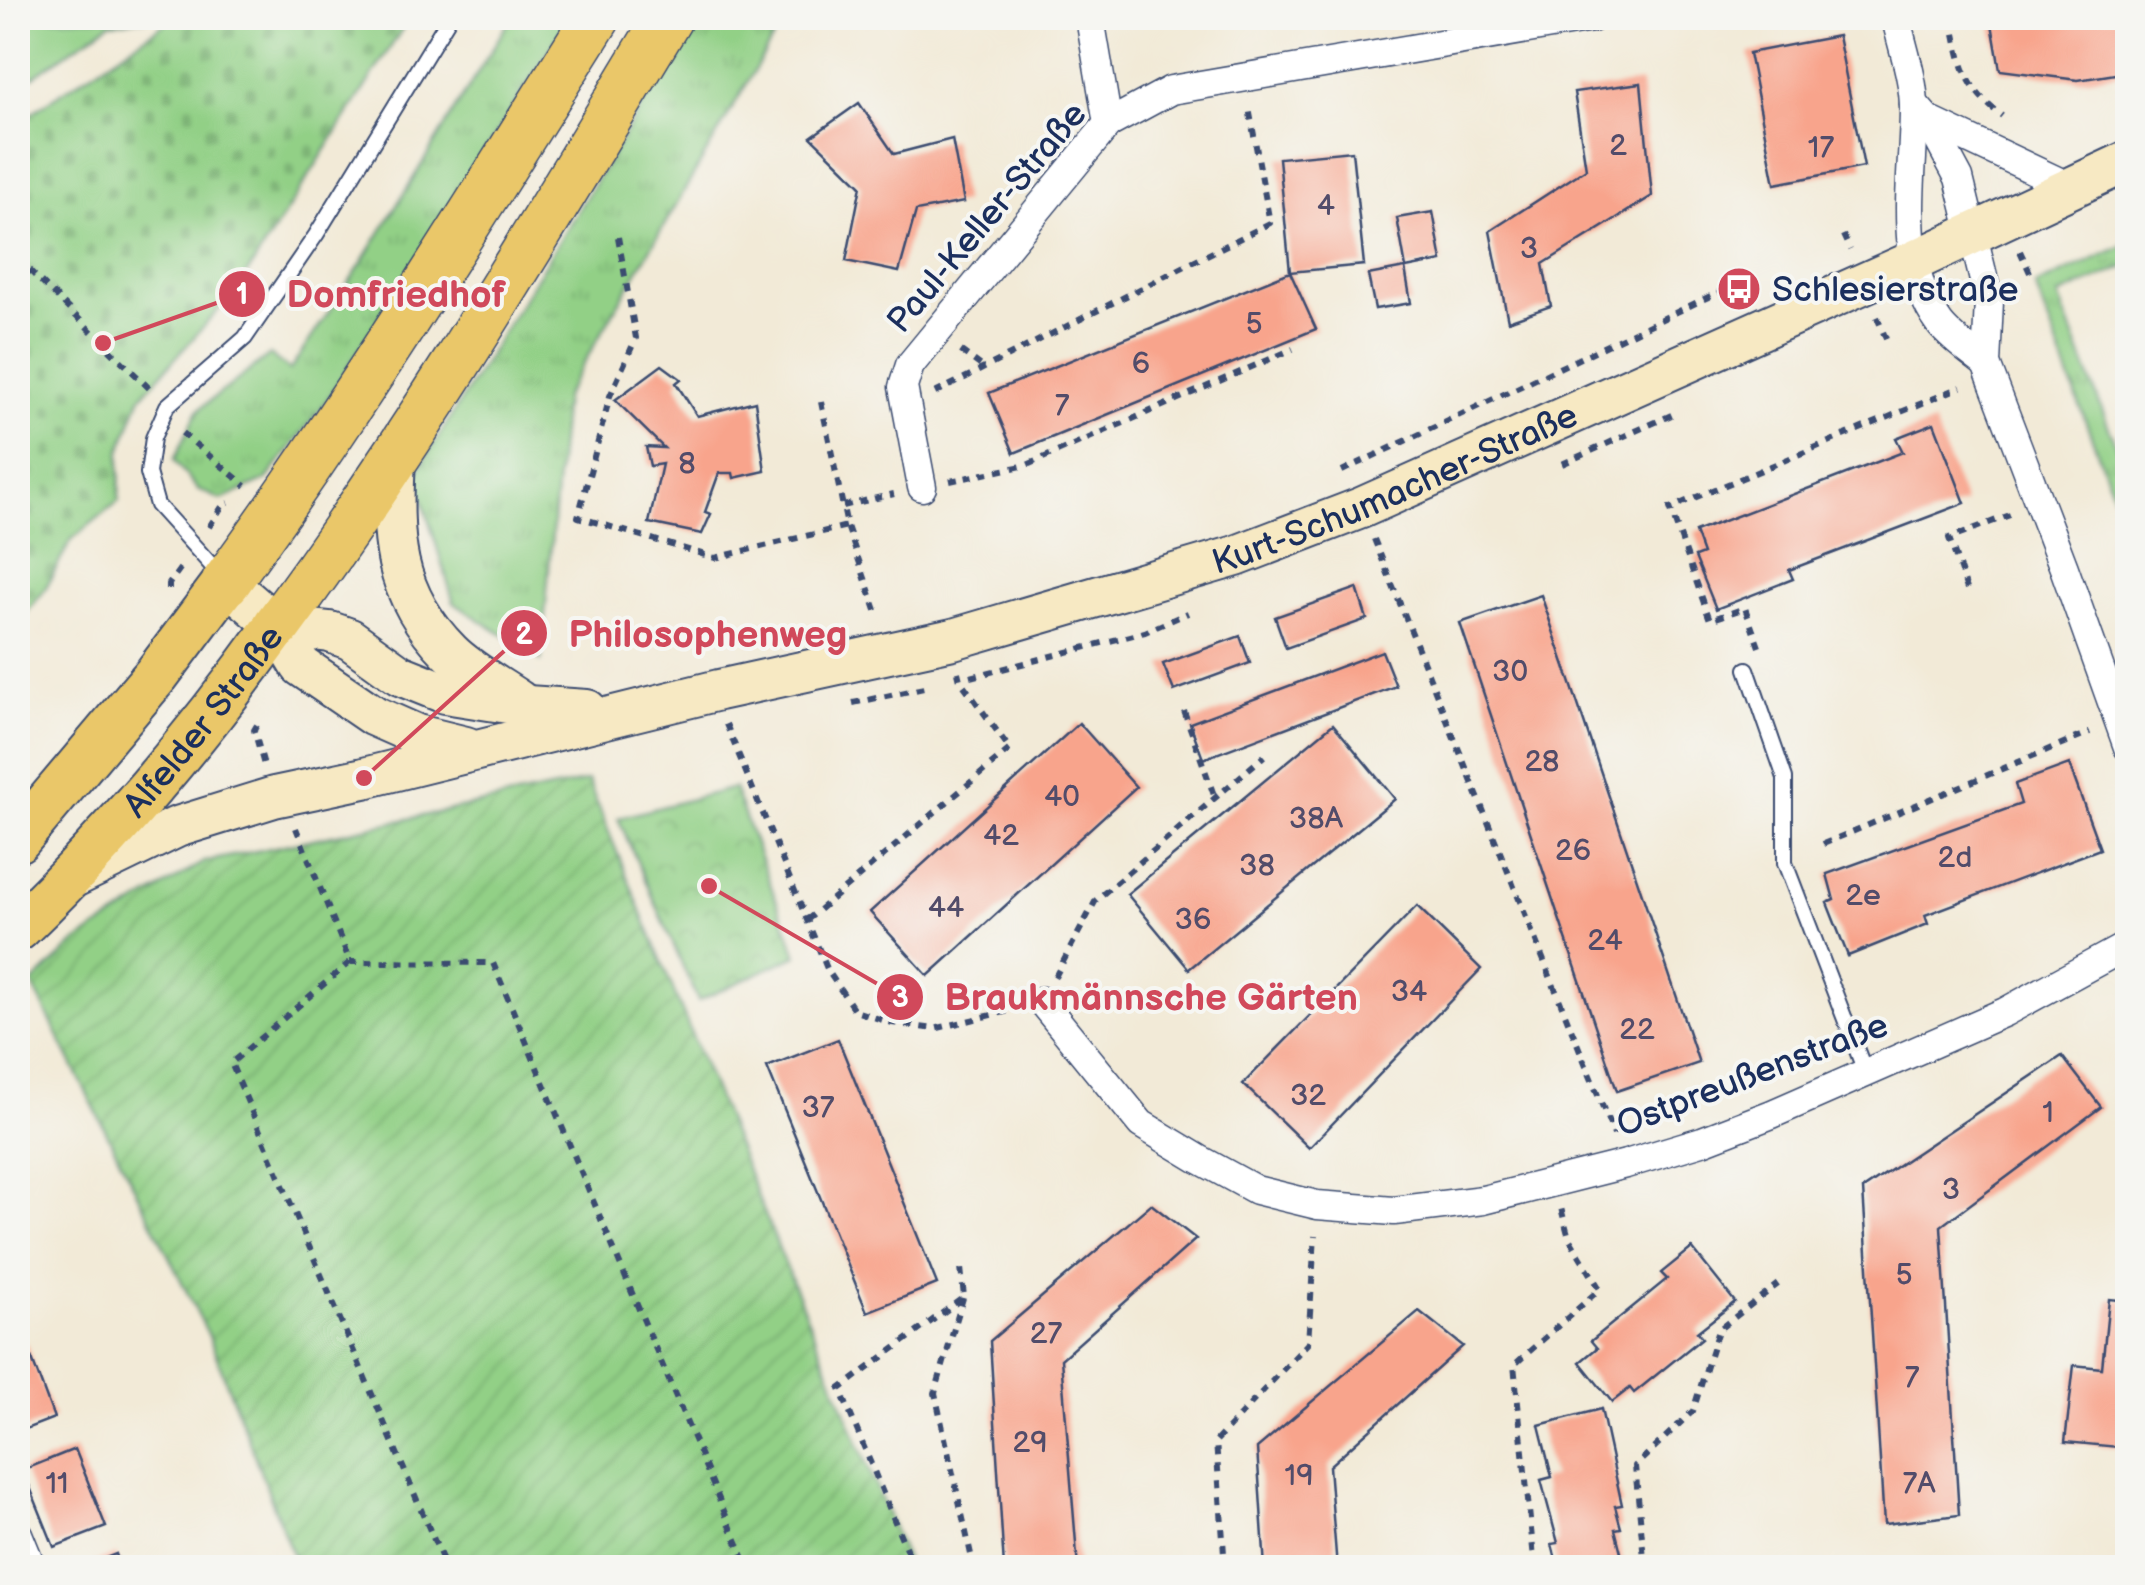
<svg xmlns="http://www.w3.org/2000/svg" width="2145" height="1585" font-family="'Balsamiq Sans',sans-serif">
<style>
.grass{fill:url(#grass-tufts);stroke:#568072;stroke-width:2.5}
.cemetery{fill:url(#cemetery-stones);stroke:#568072;stroke-width:2.5}
.park{fill:url(#park-crowns);stroke:#568072;stroke-width:2.5}
.garden{fill:url(#garden-furrows);stroke:#568072;stroke-width:2.5}
.pitch{fill:#92d086;stroke:#568072;stroke-width:2.5}
.building{fill:#f8a48c}
.lines{fill:none;stroke-linecap:round;stroke-linejoin:round}
.service-casing{stroke:#3b4b70;stroke-width:18}
.minor-casing{stroke:#3b4b70;stroke-width:31}
.secondary-casing{stroke:#3b4b70;stroke-width:44}
.primary-casing{stroke:#3b4b70;stroke-width:49}
.trunk-casing{stroke:#3b4b70;stroke-width:51}
.path{stroke:#3b4b70;stroke-width:6;stroke-dasharray:8 8;stroke-linecap:butt}
.service{stroke:#fff;stroke-width:14}
.minor{stroke:#fff;stroke-width:28}
.secondary{stroke:#f7e9c3;stroke-width:40}
.primary{stroke:#eac769;stroke-width:45}
.trunk{stroke:#eac769;stroke-width:48}
.labels{text-anchor:middle;stroke-width:8;stroke-linejoin:round;paint-order:stroke}
.number-label{font-size:30px;fill:#524c6a}
.street-label{font-size:35px;fill:#1b2f5e;stroke:#f6f6f2}
.poi-label{font-size:35px;fill:#1b2f5e;stroke:#f6f6f2;text-anchor:start}
.leader{fill:none;stroke:#d1495b;stroke-width:4}
.callout-dot{fill:#d1495b;stroke:#f6f6f2;stroke-width:4}
.mark-label{font-size:30px;text-anchor:middle;font-weight:bold;fill:#fff}
.callout-label{font-size:38px;text-anchor:middle;font-weight:bold;fill:#d1495b;stroke:#f6f6f2;stroke-width:8;stroke-linejoin:round;paint-order:stroke}
</style>
<defs>
<pattern id="grass-tufts" width="24" height="20" patternUnits="userSpaceOnUse" patternTransform="scale(2.5)"><rect width="24" height="20" fill="#92d086"/><path d="M3 7l-1-3M5 7V3M7 7l1-3M15 17l-1-3M17 17v-4M19 17l1-3" fill="none" stroke="#7db376"/></pattern>
<pattern id="cemetery-stones" width="16" height="16" patternUnits="userSpaceOnUse" patternTransform="scale(2.5)"><rect width="16" height="16" fill="#92d086"/><path d="M2 7V4a2 2 0 0 1 4 0v3zM10 15v-3a2 2 0 0 1 4 0v3z" fill="#7db376"/></pattern>
<pattern id="park-crowns" width="20" height="18" patternUnits="userSpaceOnUse" patternTransform="scale(2.5)"><rect width="20" height="18" fill="#92d086"/><path d="M2 6a3 3 0 1 1 6 0M12 15a3 3 0 1 1 6 0" fill="none" stroke="#7db376"/></pattern>
<pattern id="garden-furrows" width="10" height="10" patternUnits="userSpaceOnUse" patternTransform="scale(2.5)"><rect width="10" height="10" fill="#92d086"/><path d="M-1 1l2-2M0 10L10 0M9 11l2-2" fill="none" stroke="#7db376"/></pattern>
</defs>
<rect width="100%" height="100%" fill="#f6f6f2"/>
<filter id="ink" filterUnits="userSpaceOnUse"><feTurbulence type="fractalNoise" baseFrequency=".01" numOctaves="2"/><feDisplacementMap in="SourceGraphic" scale="20" xChannelSelector="R" yChannelSelector="G"/><feConvolveMatrix kernelMatrix="1 2 1 2 8 2 1 2 1" color-interpolation-filters="sRGB"/></filter>
<filter id="wash" filterUnits="userSpaceOnUse"><feTurbulence type="fractalNoise" baseFrequency=".0048" numOctaves="4" result="noise"/><feDisplacementMap in="SourceGraphic" scale="40" xChannelSelector="R" yChannelSelector="G"/><feGaussianBlur stdDeviation="2.25" result="paint"/><feColorMatrix in="noise" values="0 0 0 0 0 0 0 0 0 0 0 0 0 0 0 0 0 1.4 0 .05"/><feComposite in="paint" operator="in"/></filter>
<g filter="url(#wash)">
<rect width="100%" height="100%" fill="#f2ead7"/>
<!-- grass -->
<g class="grass">
<polygon points="511,18 570,18 330,396 266,480 221,500 197,489 174,460 198,410 270,355 290,370 363,261"/>
<polygon points="696,18 785,18 564,397 541,660 454,603 415,475"/>
<polygon points="2127,244 2127,266 2058,296 2127,474 2127,519 2123,521 2035,286"/>
</g>
<!-- cemetery -->
<polygon class="cemetery" points="173,18 409,18 238,288 140,398 120,452 119,501 71,540 44,591 18,623 18,122"/>
<!-- park -->
<polygon class="park" points="734,788 797,955 698,1001 618,818"/>
<!-- garden -->
<polygon class="garden" points="588,781 909,1567 297,1567 208,1334 32,984 77,941 204,862"/>
<!-- pitch -->
<polygon class="pitch" points="18,18 152,18 110,23 18,87"/>
<g id="blocks">
<!-- building -->
<g class="building">
<polygon points="1991,18 2124,18 2128,72 2078,80 2000,70"/>
<polygon points="1838,36 1864,167 1775,184 1749,53"/>
<polygon points="1641,83 1652,196 1543,264 1551,306 1508,321 1490,231 1586,169 1574,92"/>
<polygon points="859,103 894,154 952,139 964,202 916,211 899,272 846,261 861,186 811,137"/>
<polygon points="1352,151 1364,265 1290,272 1279,158"/>
<polygon points="1433,212 1442,261 1406,268 1397,218"/>
<polygon points="1405,268 1411,303 1375,309 1368,275"/>
<polygon points="1290,272 1316,329 1014,453 989,393"/>
<polygon points="662,365 681,379 676,383 697,416 755,401 765,471 734,478 733,473 719,473 705,512 711,514 702,534 649,523 662,464 650,466 646,447 664,448 615,400"/>
<polygon points="1934,423 1965,503 1789,570 1793,579 1716,609 1695,557 1703,554 1695,532 1903,452 1896,438"/>
<polygon points="1357,588 1367,619 1286,648 1275,617"/>
<polygon points="1541,595 1699,1063 1617,1091 1460,623"/>
<polygon points="1240,636 1250,663 1174,691 1163,664"/>
<polygon points="1382,651 1396,686 1203,759 1190,723"/>
<polygon points="1079,723 1136,787 928,976 870,912"/>
<polygon points="1333,724 1395,799 1189,969 1127,894"/>
<polygon points="2069,764 2100,849 1925,915 1928,924 1848,956 1827,903 1834,900 1827,874 2021,804 2015,784"/>
<polygon points="1417,906 1481,969 1309,1148 1243,1084"/>
<polygon points="838,1039 937,1284 867,1312 767,1067"/>
<polygon points="2062,1056 2101,1107 1941,1226 1959,1515 1884,1524 1863,1189"/>
<polygon points="1151,1204 1196,1239 1061,1359 1078,1568 1004,1568 990,1341"/>
<polygon points="1692,1248 1735,1302 1697,1332 1702,1338 1634,1393 1630,1388 1612,1402 1580,1362 1597,1348 1591,1341 1667,1279 1661,1273"/>
<polygon points="2109,1299 2128,1301 2128,1448 2065,1442 2074,1365 2102,1368"/>
<polygon points="1419,1311 1463,1346 1329,1466 1337,1568 1265,1568 1257,1448"/>
<polygon points="26,1343 54,1418 18,1432 18,1347"/>
<polygon points="1601,1409 1622,1505 1615,1506 1621,1528 1615,1529 1625,1568 1558,1568 1552,1544 1558,1543 1541,1480 1552,1477 1539,1425"/>
<polygon points="75,1449 106,1527 54,1547 23,1470"/>
<polygon points="116,1554 121,1568 83,1568 83,1567"/>
</g>
</g>
</g>
<g filter="url(#ink)">
<use href="#blocks" fill-opacity="0" stroke="#3b4b70" stroke-width="2.5"/>
<g class="lines">
<defs>
<g id="service">
<polyline points="222,577 157,505 148,473 153,438 167,406 245,338 316,235 449,18"/>
<polyline points="1747,669 1785,778 1785,863 1866,1074"/>
</g>
<g id="minor">
<polyline points="1090,18 1108,124"/>
<path d="M1896 18C1902 46 1914 79 1914 108 1914 177 1895 263 1940 324 1952 339 1971 352 1986 364"/>
<polyline points="1914,104 1928,120 1959,178 1989,301 1986,364 2064,568 2128,747"/>
<polyline points="1928,120 2072,188"/>
<polyline points="922,487 903,387 910,365 1108,124 1171,90 1592,18"/>
<polyline points="1041,1001 1141,1124 1199,1159 1256,1190 1317,1205 1394,1211 1483,1200 1626,1164 1702,1141 1772,1114 2005,1012 2128,945"/>
<polyline points="18,1534 32,1568"/>
</g>
<g id="secondary">
<path d="M395 458C391 537 391 592 450 652 469 671 497 686 519 701"/>
<polyline points="226,582 277,626 301,666 374,716 417,735 466,747"/>
<polyline points="277,626 330,632 350,639 400,675 445,693 527,706 587,710"/>
<path id="s1" d="M76 876 177 827 274 797 364 778 719 690 953 639 1236 556 1361 508 1914 261 2128 161"/>
</g>
<g id="primary">
<polyline points="18,839 157,674 226,582"/>
<path id="s2" d="M18 928C114 836 200 733 277 626"/>
</g>
<g id="trunk">
<path d="M226 582C359 400 476 208 596 18"/>
<path d="M277 626C421 432 543 224 668 18"/>
</g>
</defs>
<!-- service casing -->
<use href="#service" class="service-casing"/>
<!-- minor casing -->
<use href="#minor" class="minor-casing"/>
<!-- secondary casing -->
<use href="#secondary" class="secondary-casing"/>
<!-- primary casing -->
<use href="#primary" class="primary-casing"/>
<!-- trunk casing -->
<use href="#trunk" class="trunk-casing"/>
<!-- path -->
<g class="path">
<path d="M1952 18C1961 64 1963 86 2002 116"/>
<polyline points="1843,235 1850,250"/>
<polyline points="618,237 636,338 610,396 578,517 715,558 847,526"/>
<polyline points="2020,251 2032,277"/>
<polyline points="18,259 152,391"/>
<polyline points="1877,317 1888,344"/>
<polyline points="961,351 984,368"/>
<polyline points="935,393 1270,223 1249,108"/>
<polyline points="821,402 847,526 878,616"/>
<polyline points="182,433 246,486"/>
<polyline points="1562,464 1678,412"/>
<polyline points="1342,471 1761,272"/>
<polyline points="950,481 1027,465 1293,349"/>
<polyline points="843,506 894,494"/>
<polyline points="209,527 223,505 229,503"/>
<polyline points="1374,539 1614,1135"/>
<polyline points="169,589 169,584 182,566"/>
<polyline points="1967,589 1949,538 2010,515"/>
<polyline points="1759,647 1745,608 1710,620 1670,508 1961,387"/>
<polyline points="971,677 1145,632 1188,613"/>
<polyline points="853,703 924,688"/>
<polyline points="1184,711 1215,798"/>
<polyline points="726,724 828,971 855,1011 892,1023 934,1029 1013,1010"/>
<polyline points="257,725 254,730 264,765"/>
<polyline points="296,828 350,962 493,963 748,1568"/>
<polyline points="1823,844 2090,732"/>
<polyline points="807,920 1010,749 960,680 958,672"/>
<polyline points="350,962 231,1063 446,1568"/>
<polyline points="1055,977 1096,900 1264,756"/>
<polyline points="963,1298 935,1393 974,1568"/>
<polyline points="914,1568 840,1389 964,1297 961,1268"/>
<polyline points="1225,1568 1216,1441 1308,1343 1315,1236"/>
<polyline points="1535,1568 1514,1365 1600,1289 1569,1238 1561,1208"/>
<polyline points="1645,1568 1635,1466 1693,1411 1718,1330 1778,1284"/>
</g>
<!-- service -->
<use href="#service" class="service"/>
<!-- minor -->
<use href="#minor" class="minor"/>
<!-- secondary -->
<use href="#secondary" class="secondary"/>
<!-- primary -->
<use href="#primary" class="primary"/>
<!-- trunk -->
<use href="#trunk" class="trunk"/>
</g>
</g>
<!-- icons -->
<defs>
<symbol id="bus-disc" viewBox="-11 -11 22 22"><circle r="9.5" fill="#d1495b" stroke="#f6f6f2"/><path d="M-5-6H5V4H4V6H2V4H-2V6H-4V4H-5ZM-3.5-4V0h7V-4ZM-3.5 1.2v1.5H-2V1.2ZM2 1.2v1.5H3.5V1.2Z" fill="#fff"/></symbol>
</defs>
<g fill-rule="evenodd">
<use href="#bus-disc" x="1714" y="264" width="50" height="50"/>
</g>
<g class="labels">
<!-- number labels -->
<g class="number-label">
<text x="1618" y="155">2</text>
<text x="1821" y="157">17</text>
<text x="1326" y="215">4</text>
<text x="1529" y="258">3</text>
<text x="1254" y="333">5</text>
<text x="1141" y="373">6</text>
<text x="1062" y="415">7</text>
<text x="687" y="473">8</text>
<text x="1510" y="681">30</text>
<text x="1542" y="771">28</text>
<text x="1062" y="806">40</text>
<text x="1316" y="828">38A</text>
<text x="1001" y="845">42</text>
<text x="1573" y="860">26</text>
<text x="1955" y="867">2d</text>
<text x="1257" y="875">38</text>
<text x="1863" y="905">2e</text>
<text x="946" y="917">44</text>
<text x="1193" y="929">36</text>
<text x="1605" y="950">24</text>
<text x="1409" y="1001">34</text>
<text x="1637" y="1039">22</text>
<text x="1308" y="1105">32</text>
<text x="818" y="1117">37</text>
<text x="2048" y="1122">1</text>
<text x="1951" y="1199">3</text>
<text x="1904" y="1284">5</text>
<text x="1046" y="1343">27</text>
<text x="1912" y="1387">7</text>
<text x="1030" y="1452">29</text>
<text x="1299" y="1485">19</text>
<text x="57" y="1493">11</text>
<text x="1919" y="1493">7A</text>
</g>
<!-- street labels -->
<g class="street-label">
<text transform="translate(986 217) rotate(-50)" y="12">Paul-Keller-Straße</text>
<text dy="12" stroke="none"><textPath href="#s1" startOffset="1378">Kurt-Schumacher-Straße</textPath></text>
<text dy="12" stroke="none"><textPath href="#s2" startOffset="278">Alfelder Straße</textPath></text>
<text transform="translate(1752 1074) rotate(-21)" y="12">Ostpreußenstraße</text>
</g>
<!-- poi labels -->
<g class="poi-label">
<text x="1772" y="301">Schlesierstraße</text>
</g>
</g>
<!-- callouts -->
<path class="leader" d="M103 343L242 294M364 778L524 633M709 886L900 997"/>
<g class="callout-dot">
<circle cx="103" cy="343" r="10"/>
<circle cx="364" cy="778" r="10"/>
<circle cx="709" cy="886" r="10"/>
<circle cx="242" cy="294" r="25"/>
<circle cx="524" cy="633" r="25"/>
<circle cx="900" cy="997" r="25"/>
</g>
<g class="mark-label">
<text x="242" y="304">1</text>
<text x="524" y="644">2</text>
<text x="900" y="1007">3</text>
</g>
<g class="callout-label">
<text x="396" y="307">Domfriedhof</text>
<text x="708" y="647">Philosophenweg</text>
<text x="1151" y="1010">Braukmännsche Gärten</text>
</g>
<!-- margin -->
<rect width="2145" height="1585" fill="none" stroke="#f6f6f2" stroke-width="60"/>
</svg>
